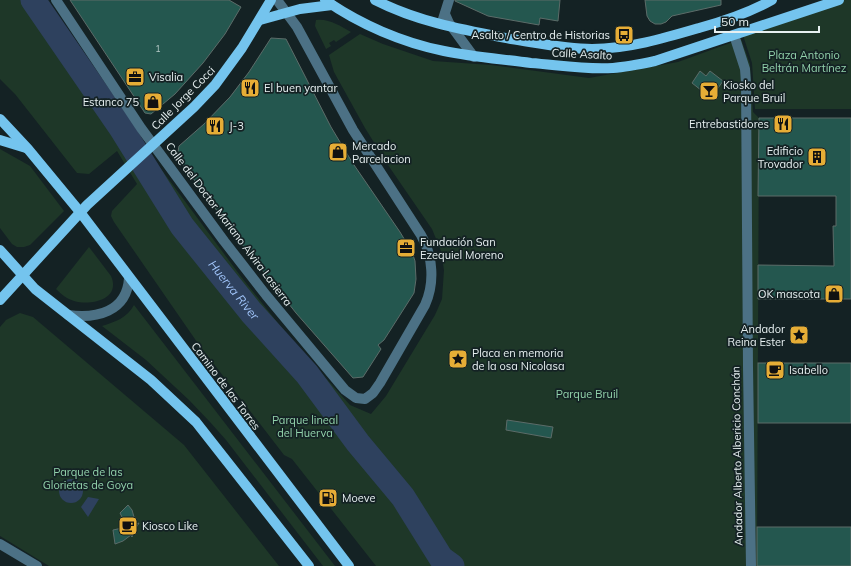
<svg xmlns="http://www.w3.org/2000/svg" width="851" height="566" font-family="Mulish,sans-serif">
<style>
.green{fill:#1e3728}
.water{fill:#2e415e}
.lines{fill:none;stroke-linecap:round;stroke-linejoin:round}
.river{stroke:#2e415e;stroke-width:25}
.building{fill:#24574f;stroke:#5c6c69}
.minor{stroke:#4c7185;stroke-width:10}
.major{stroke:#74c4ee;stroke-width:10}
.labels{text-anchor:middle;stroke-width:3.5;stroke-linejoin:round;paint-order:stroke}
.number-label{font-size:9px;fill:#b6cac8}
.poi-label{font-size:11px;fill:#e7f0f1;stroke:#142224;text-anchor:start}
.street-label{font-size:11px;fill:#e7f0f1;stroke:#142224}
.park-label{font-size:11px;fill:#93d3ac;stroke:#142224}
.water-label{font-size:12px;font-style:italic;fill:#9fc3f8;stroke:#142224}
</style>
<rect width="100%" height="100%" fill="#142224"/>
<!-- green -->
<g class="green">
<polygon points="0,0 42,0 132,137 156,165 158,165 242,278 289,337 350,405 371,414 386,396 435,315 442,299 444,270 441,251 432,229 390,168 365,128 334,72 329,55 360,34 383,44 433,61 491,65 589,78 678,62 741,39 750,64 753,112 759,118 757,566 376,566 292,459 284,455 197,342 114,222 111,216 112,211 137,184 117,151 89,174 77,173 15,94 0,79"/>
<polygon points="839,0 851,0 851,109 755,109 752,63 742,32"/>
<path d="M316 20C328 18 341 26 351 32L336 42 334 40 329 43 331 46 326 49 315 26Z"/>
<polygon points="0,149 30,166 64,211 30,245 24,247 17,247 12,244 0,228"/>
<path d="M89 247 111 276C121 299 92 306 74 301 67 299 61 294 56 289Z"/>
<path d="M134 305 335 566H323L226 440 210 422 189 400 146 360 102 326C115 322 127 318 134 305Z"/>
<polygon points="20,313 33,317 184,445 279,566 49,566 0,536 0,327 6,320"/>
</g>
<!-- water -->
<g class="water">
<circle cx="71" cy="491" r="12"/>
<polygon points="88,497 99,499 88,517 81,507"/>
</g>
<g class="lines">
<!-- river -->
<path class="river" id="s1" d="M33 0 121 128 182 226 251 312 307 374 358 443 403 497 441 558 452 566"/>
</g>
<!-- building -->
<g class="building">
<polygon points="70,0 229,0 241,7 225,34 203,63 175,94 151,114 145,113"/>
<polygon points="455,0 560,0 558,21 540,18 539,25 488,16 455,1"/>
<polygon points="645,0 721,0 721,5 672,16 666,22 661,24 655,24 650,21 647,16"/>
<polygon points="271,38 286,39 331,127 352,162 400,232 412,252 415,261 416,279 414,293 384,340 378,345 381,349 363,377 353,378 296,313 244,247 177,157 179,146 204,124 230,97 249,72"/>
<polygon points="700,71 706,76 710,71 723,81 711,98 692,83"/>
<polygon points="759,118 851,118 851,299 758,299 758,265 834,266 833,226 836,226 836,196 758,196"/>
<rect x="758" y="363" width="93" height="60"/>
<polygon points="507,420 553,427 551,438 506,430"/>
<polygon points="128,505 132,510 136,524 139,523 134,531 132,537 131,535 123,541 115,544 113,530 127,527 120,513"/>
<rect x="757" y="527" width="94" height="39"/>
</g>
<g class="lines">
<!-- minor -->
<g class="minor">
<path d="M56 0 141 128 224 241 266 295 345 390 356 398 365 399 373 393 380 383 425 305C435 283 433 256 421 235L353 130 297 27 277 0"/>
<polyline points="445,14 449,23 474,57"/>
<polyline points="443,19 449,0"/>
<polyline points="734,35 745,69 746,83 748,367 751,566"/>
<path d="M68 315C96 319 127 312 129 278"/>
<polyline points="0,544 37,566"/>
</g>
<!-- major -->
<g class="major">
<path d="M325 0C359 24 403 43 444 51 473 57 502 59 531 63 558 65 586 70 613 68 627 67 641 64 655 61L839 0"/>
<path d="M375 0C418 22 464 30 511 39 538 43 565 49 592 49 628 49 665 38 699 28 725 21 749 13 772 0"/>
<polyline points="260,20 300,9 332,5"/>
<polyline points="0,119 28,149 80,212 349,566"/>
<polyline points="0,140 26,148"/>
<polyline points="0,250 35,289 151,380 196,422 309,566"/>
<polyline points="0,300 87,205 194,107 215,85 242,48 271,0"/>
</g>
</g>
<!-- icons -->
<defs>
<symbol id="bus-square" viewBox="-11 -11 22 22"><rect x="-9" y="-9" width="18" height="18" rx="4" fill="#e6ad36" stroke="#142224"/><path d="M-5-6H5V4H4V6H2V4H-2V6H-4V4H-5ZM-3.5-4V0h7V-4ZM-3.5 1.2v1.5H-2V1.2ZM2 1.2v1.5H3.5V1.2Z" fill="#111"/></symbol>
<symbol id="office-square" viewBox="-11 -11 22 22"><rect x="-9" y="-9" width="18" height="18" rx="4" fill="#e6ad36" stroke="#142224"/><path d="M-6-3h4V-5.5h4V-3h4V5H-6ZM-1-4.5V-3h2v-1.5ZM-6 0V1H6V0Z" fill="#111"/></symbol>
<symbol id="restaurant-square" viewBox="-11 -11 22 22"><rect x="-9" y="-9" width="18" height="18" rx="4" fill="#e6ad36" stroke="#142224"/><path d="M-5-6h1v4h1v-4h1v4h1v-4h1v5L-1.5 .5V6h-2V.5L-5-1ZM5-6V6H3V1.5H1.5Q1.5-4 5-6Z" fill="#111"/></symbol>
<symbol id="bar-square" viewBox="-11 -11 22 22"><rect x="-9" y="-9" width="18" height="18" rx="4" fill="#e6ad36" stroke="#142224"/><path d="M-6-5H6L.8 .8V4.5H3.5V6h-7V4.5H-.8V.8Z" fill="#111"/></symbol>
<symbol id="shop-square" viewBox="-11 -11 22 22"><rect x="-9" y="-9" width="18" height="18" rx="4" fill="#e6ad36" stroke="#142224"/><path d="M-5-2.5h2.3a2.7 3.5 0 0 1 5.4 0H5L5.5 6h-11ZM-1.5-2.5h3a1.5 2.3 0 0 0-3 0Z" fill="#111"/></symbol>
<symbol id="building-square" viewBox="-11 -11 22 22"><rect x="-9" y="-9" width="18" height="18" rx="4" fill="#e6ad36" stroke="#142224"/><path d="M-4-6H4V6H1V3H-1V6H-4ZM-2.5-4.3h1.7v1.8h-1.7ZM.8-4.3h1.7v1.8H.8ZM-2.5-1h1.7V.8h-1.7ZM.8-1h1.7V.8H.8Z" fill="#111"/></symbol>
<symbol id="sight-square" viewBox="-11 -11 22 22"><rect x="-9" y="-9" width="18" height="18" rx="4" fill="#e6ad36" stroke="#142224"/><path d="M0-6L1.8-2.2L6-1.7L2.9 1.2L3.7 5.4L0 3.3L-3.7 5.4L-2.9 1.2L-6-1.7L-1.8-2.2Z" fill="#111"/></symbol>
<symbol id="cafe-square" viewBox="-11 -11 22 22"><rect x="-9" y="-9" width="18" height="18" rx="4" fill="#e6ad36" stroke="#142224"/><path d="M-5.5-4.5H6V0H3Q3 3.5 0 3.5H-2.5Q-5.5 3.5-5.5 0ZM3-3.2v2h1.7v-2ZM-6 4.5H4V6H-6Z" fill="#111"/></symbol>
<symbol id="fuel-square" viewBox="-11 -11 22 22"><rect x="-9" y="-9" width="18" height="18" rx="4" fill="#e6ad36" stroke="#142224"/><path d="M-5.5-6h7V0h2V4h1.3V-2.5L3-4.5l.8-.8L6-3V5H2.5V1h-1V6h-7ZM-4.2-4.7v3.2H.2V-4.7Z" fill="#111"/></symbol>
</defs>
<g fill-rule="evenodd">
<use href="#bus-square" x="613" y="24" width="22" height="22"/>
<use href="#office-square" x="124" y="66" width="22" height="22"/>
<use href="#restaurant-square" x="239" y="77" width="22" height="22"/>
<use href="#bar-square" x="698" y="80" width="22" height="22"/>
<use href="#shop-square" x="142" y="91" width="22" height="22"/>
<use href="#restaurant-square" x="772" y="113" width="22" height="22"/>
<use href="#restaurant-square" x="204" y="115" width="22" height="22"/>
<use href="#shop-square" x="327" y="141" width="22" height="22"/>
<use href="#building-square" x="806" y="146" width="22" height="22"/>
<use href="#office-square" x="395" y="237" width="22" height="22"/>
<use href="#shop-square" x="823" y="283" width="22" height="22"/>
<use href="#sight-square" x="788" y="324" width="22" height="22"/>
<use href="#sight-square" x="447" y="348" width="22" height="22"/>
<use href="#cafe-square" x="764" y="359" width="22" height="22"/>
<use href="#fuel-square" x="317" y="487" width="22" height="22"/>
<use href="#cafe-square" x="117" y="515" width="22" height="22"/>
</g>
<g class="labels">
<!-- number labels -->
<g class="number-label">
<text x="158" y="52">1</text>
</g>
<!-- poi labels -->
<g class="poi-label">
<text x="610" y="39" text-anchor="end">Asalto / Centro de Historias</text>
<text x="149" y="81">Visalia</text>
<text x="723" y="89">Kiosko del<tspan x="723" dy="13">Parque Bruil</tspan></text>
<text x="264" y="92">El buen yantar</text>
<text x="139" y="106" text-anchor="end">Estanco 75</text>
<text x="769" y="128" text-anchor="end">Entrebastidores</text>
<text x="229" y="130">J-3</text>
<text x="352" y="150">Mercado<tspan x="352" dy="13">Parcelacion</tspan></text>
<text x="803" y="155" text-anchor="end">Edificio<tspan x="803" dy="13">Trovador</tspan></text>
<text x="420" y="246">Fundación San<tspan x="420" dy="13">Ezequiel Moreno</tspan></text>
<text x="820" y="298" text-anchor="end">OK mascota</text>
<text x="785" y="333" text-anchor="end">Andador<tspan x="785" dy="13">Reina Ester</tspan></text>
<text x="472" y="357">Placa en memoria<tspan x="472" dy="13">de la osa Nicolasa</tspan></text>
<text x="789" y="374">Isabello</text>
<text x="342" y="502">Moeve</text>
<text x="142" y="530">Kiosco Like</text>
</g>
<!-- street labels -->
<g class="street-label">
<text transform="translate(582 54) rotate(3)" y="4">Calle Asalto</text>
<text transform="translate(183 98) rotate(-45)" y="4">Calle Jorge Cocci</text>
<text transform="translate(229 224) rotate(53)" y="4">Calle del Doctor Mariano Alvira Lasierra</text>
<text transform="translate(226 386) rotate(53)" y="4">Camino de las Torres</text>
<text transform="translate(737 456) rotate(-91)" y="4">Andador Alberto Albericio Conchán</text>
</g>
<!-- park labels -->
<g class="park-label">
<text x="804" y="59">Plaza Antonio<tspan x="804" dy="13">Beltrán Martínez</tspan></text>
<text x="587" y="398">Parque Bruil</text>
<text x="305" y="424">Parque lineal<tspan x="305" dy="13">del Huerva</tspan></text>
<text x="88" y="476">Parque de las<tspan x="88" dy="13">Glorietas de Goya</tspan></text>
</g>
<!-- water labels -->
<g class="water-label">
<text dy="4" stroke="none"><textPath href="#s1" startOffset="353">Huerva River</textPath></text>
</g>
</g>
<!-- scale -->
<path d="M715 26v6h104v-6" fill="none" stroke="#e7f0f1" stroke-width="2"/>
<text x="721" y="26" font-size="12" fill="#e7f0f1" stroke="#142224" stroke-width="3" paint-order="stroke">50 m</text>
</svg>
